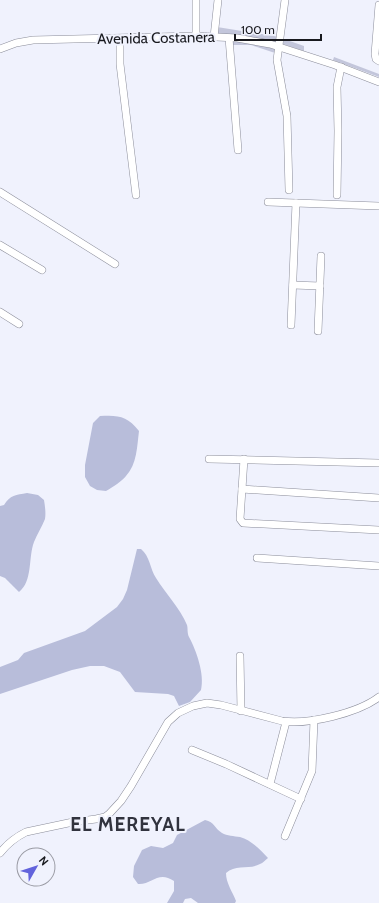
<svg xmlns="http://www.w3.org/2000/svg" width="379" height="903" font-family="Cabin,sans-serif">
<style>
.green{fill:#c3c6db}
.forest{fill:#b8bdda}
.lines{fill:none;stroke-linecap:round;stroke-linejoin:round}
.minor-casing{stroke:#8b8d9a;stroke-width:8}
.minor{stroke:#fff;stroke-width:7}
.labels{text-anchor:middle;stroke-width:4;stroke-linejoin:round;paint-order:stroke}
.street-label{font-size:15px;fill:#18191e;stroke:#f0f2fd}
.district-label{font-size:19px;font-weight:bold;letter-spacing:1px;fill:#31333e;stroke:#f0f2fd}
</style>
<rect width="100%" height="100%" fill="#f0f2fd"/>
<!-- green -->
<g class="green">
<polygon points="217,27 280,37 279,43 216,33"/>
<polygon points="284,39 304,46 304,51 283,44"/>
<polygon points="232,41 251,42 276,49 275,53 251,45 233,45"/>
<polygon points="334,57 379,74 379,77 333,60"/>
</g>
<!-- forest -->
<g class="forest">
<path d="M100 416C119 415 127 416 139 431 137 447 137 464 126 476 121 482 113 487 106 491L97 490 90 486 85 477V465L93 423Z"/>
<path d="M27 493 38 495 44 500C45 506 46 513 45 519 42 527 37 534 34 542 28 558 33 581 19 592L5 578 0 576V506L4 505C10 495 16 495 27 493Z"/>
<path d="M137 549H141C150 556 150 569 156 578 166 594 180 608 187 625 188 628 187 633 189 637 196 650 205 674 201 690L190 702 179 706 174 696 168 694 135 692 120 672 104 666H90L72 670 0 694V667L18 660 24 653 85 631 117 607 123 599 127 590Z"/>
<path d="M205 820C215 822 214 828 222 833 227 836 234 836 240 837 251 840 261 850 268 858 265 860 263 863 260 864 249 870 236 864 226 873 226 883 232 891 236 901L235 903H198L191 898 185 899 183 903H167L174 891V881C158 870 152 885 138 884L133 877 134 866 142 850 151 846 163 848 173 843 177 835Z"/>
</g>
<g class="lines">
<defs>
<g id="minor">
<polyline points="196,0 196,36"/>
<polyline points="285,0 277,60 287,116 289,190"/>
<polyline points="379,5 375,54 376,59 379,61"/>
<polyline points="214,37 218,0"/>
<polyline points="229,38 238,150"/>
<polyline points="120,39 120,64 136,195"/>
<polyline points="0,49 16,43 33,40 196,36 237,38 270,44 335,65 379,82"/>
<polyline points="0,192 115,264"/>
<polyline points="337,195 338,131 337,87 341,67"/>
<polyline points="268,202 379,206"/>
<polyline points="0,245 42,270"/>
<polyline points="293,285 320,286"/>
<polyline points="0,312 19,324"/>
<polyline points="291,325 296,203"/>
<polyline points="318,331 321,256"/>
<polyline points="209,459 379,463"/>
<polyline points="244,459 240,519 243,523 379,530"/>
<polyline points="242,489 379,498"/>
<polyline points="257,558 379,566"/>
<polyline points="240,656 241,711"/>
<polyline points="192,750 226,764 301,799"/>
<polyline points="270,784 286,722"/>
<polyline points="285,836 312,771 314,720"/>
<path d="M0 853C7 844 16 837 26 832L73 822 96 819 105 817 109 814 121 801 131 786 168 722 178 713 193 706 207 703 221 705 282 721C308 725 358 713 379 697"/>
</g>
</defs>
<!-- minor casing -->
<use href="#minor" class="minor-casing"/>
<!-- minor -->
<use href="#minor" class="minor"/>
</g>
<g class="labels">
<!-- street labels -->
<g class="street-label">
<text transform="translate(156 38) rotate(-1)" y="5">Avenida Costanera</text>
</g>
<!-- district labels -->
<g class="district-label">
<text x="128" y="831">EL MEREYAL</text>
</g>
</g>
<!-- north arrow -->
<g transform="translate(36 867) rotate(51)"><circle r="19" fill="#f0f2fd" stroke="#9a9ba4"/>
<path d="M0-3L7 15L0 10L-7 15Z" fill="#6263dc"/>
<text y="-6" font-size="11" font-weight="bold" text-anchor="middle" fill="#18191e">N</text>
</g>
<!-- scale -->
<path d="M235 34v6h86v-6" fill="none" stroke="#18191e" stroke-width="2"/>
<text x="241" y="34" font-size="12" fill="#18191e" stroke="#f0f2fd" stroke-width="3" paint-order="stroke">100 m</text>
</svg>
